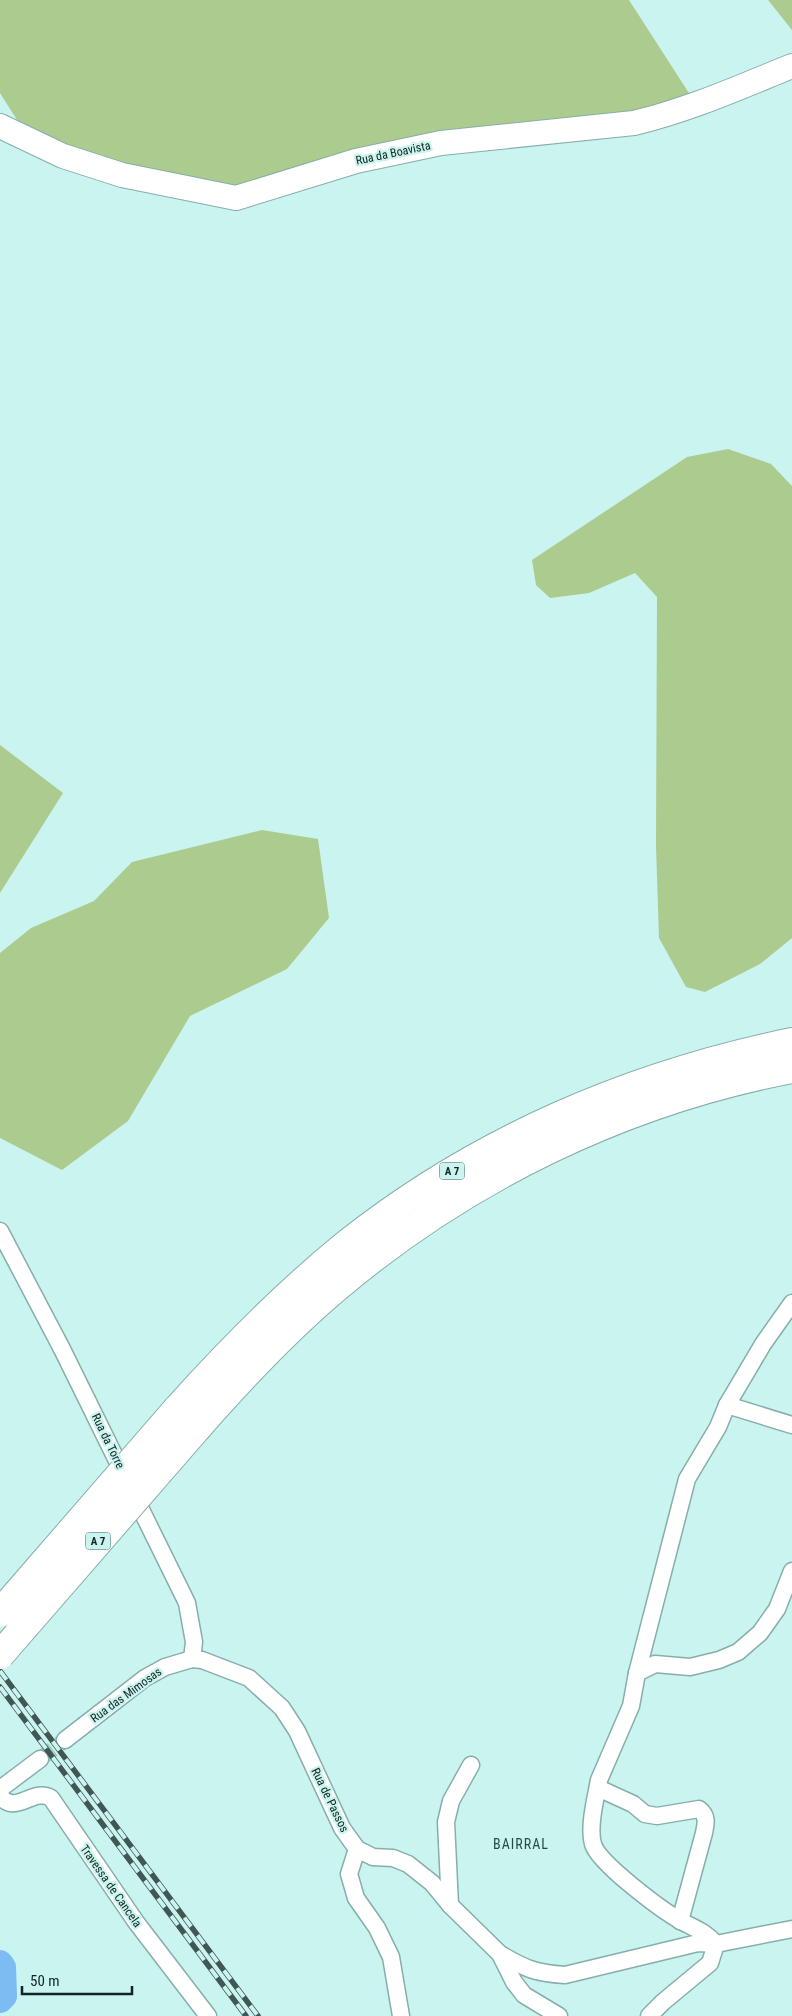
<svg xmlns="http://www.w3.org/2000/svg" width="792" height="2016" font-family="'Roboto Condensed',sans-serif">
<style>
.green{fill:#abcc8e}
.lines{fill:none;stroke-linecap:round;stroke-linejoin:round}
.river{stroke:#7cbcf3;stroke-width:26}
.street-tunnel{stroke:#a5cac6;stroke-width:16;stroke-dasharray:16 8;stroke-linecap:butt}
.street-casing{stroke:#86aeaa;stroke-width:19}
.secondary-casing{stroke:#86aeaa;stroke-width:26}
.highway-casing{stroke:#86aeaa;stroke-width:30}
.street{stroke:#fff;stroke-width:16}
.secondary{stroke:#fff;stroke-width:24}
.highway{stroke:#fff;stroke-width:28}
.rail-casing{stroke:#415754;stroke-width:5.5}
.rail{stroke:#caf4ef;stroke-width:4;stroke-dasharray:11;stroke-linecap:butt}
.highway-bridge-casing{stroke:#86aeaa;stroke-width:30;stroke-linecap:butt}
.highway-bridge{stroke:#fff;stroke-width:28}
.labels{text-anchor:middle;stroke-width:4.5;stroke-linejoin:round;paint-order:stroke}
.shield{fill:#caf4ef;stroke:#4a625f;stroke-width:1}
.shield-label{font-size:11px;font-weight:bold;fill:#132321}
.street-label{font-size:12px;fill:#132321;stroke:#caf4ef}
.neighbourhood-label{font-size:14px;letter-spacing:1px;fill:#254b47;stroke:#caf4ef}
</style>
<rect width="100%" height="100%" fill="#caf4ef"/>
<!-- green -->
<g class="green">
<polygon points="0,0 629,0 696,104 486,138 236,198 132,174 24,131 0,93"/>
<polygon points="768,0 792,0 792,30"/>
<polygon points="728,449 771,464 792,486 792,938 760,964 705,992 686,987 659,938 656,846 657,597 635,573 589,593 550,598 536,585 532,560 687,457"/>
<polygon points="0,745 63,793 0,893"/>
<polygon points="262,830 318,839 329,918 287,969 190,1016 128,1121 62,1170 0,1138 0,953 31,928 94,901 132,862"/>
</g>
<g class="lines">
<!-- river -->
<polyline class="river" points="0,1963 3,1967 4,1996 0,2000"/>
<!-- street-tunnel -->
<polyline class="street-tunnel" points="40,1759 65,1740"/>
<defs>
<g id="street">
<polyline points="0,1231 62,1349 187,1603 194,1642 192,1659"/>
<polyline points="727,1405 763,1344 792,1303"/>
<polyline points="637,1673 687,1479 718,1427 727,1405 792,1425"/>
<polyline points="65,1740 145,1678 165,1667 192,1659 202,1660 249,1678 282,1708 297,1731 342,1828 357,1849 373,1857 393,1858 408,1864 432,1883 450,1905 500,1954 514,1982 524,1995 559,2016"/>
<path d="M598 1788 633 1804 645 1814 657 1816 699 1809C708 1816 706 1823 704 1833L680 1921"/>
<polyline points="0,1789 40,1759"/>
<path d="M0 1796C16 1816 33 1787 51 1798L136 1922 208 2016"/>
<polyline points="357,1849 349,1874 356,1898 377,1928 391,1957 401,2016"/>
<polyline points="450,1905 446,1822 451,1801 471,1765"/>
<path d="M716 1944C704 1931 696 1929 681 1921 663 1911 598 1863 593 1844 588 1827 596 1797 599 1780L631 1706 637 1673 655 1664 690 1667 719 1660 738 1652 760 1633 777 1609 792 1571"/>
<path d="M500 1954C526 1969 535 1973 565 1975L698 1943 716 1944 792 1929"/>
<polyline points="649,2016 663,2002 710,1963 716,1944"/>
</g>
<path id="secondary" d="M0 126 63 156 122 175 236 198 356 161 441 143 634 123C689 110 740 87 792 66"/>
<g id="highway">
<path d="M177 1409C230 1350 286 1293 348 1243 478 1140 631 1075 792 1042"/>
<path d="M198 1427C241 1378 286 1330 336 1288 466 1178 624 1101 792 1069"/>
</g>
</defs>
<!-- street casing -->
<use href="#street" class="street-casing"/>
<!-- secondary casing -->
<use href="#secondary" class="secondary-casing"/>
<!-- highway casing -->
<use href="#highway" class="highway-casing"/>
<!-- street -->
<use href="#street" class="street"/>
<!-- secondary -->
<use href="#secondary" class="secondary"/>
<!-- highway -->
<use href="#highway" class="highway"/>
<defs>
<g id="rail">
<polyline points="0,1671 258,2016"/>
<polyline points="0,1687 246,2016"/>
</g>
</defs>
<!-- rail casing -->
<use href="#rail" class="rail-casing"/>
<!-- rail -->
<use href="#rail" class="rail"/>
<defs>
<g id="highway-bridge">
<polyline points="0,1613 177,1409"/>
<polyline points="0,1655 198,1427"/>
</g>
</defs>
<!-- highway-bridge casing -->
<use href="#highway-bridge" class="highway-bridge-casing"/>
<!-- highway-bridge -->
<use href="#highway-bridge" class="highway-bridge"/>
</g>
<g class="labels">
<!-- shield labels -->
<g class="shield">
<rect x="439.5" y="1162.5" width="25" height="17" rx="4"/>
<rect x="85.5" y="1532.5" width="25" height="17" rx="4"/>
</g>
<g class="shield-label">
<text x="452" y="1175">A 7</text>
<text x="98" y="1545">A 7</text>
</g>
<!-- street labels -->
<g class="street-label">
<text transform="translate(393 153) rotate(-12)" y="4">Rua da Boavista</text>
<text transform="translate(108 1441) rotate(64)" y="4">Rua da Torre</text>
<text transform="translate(126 1695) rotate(-36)" y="4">Rua das Mimosas</text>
<text transform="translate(330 1800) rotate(64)" y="4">Rua de Passos</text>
<text transform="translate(111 1886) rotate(55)" y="4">Travessa de Cancela</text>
</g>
<!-- neighbourhood labels -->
<g class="neighbourhood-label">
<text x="521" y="1849">BAIRRAL</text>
</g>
</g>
<!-- scale -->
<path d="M22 1986v8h110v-8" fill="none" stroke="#132321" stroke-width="2.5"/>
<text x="30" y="1986" font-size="15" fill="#132321" stroke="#caf4ef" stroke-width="4" paint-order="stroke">50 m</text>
</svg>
